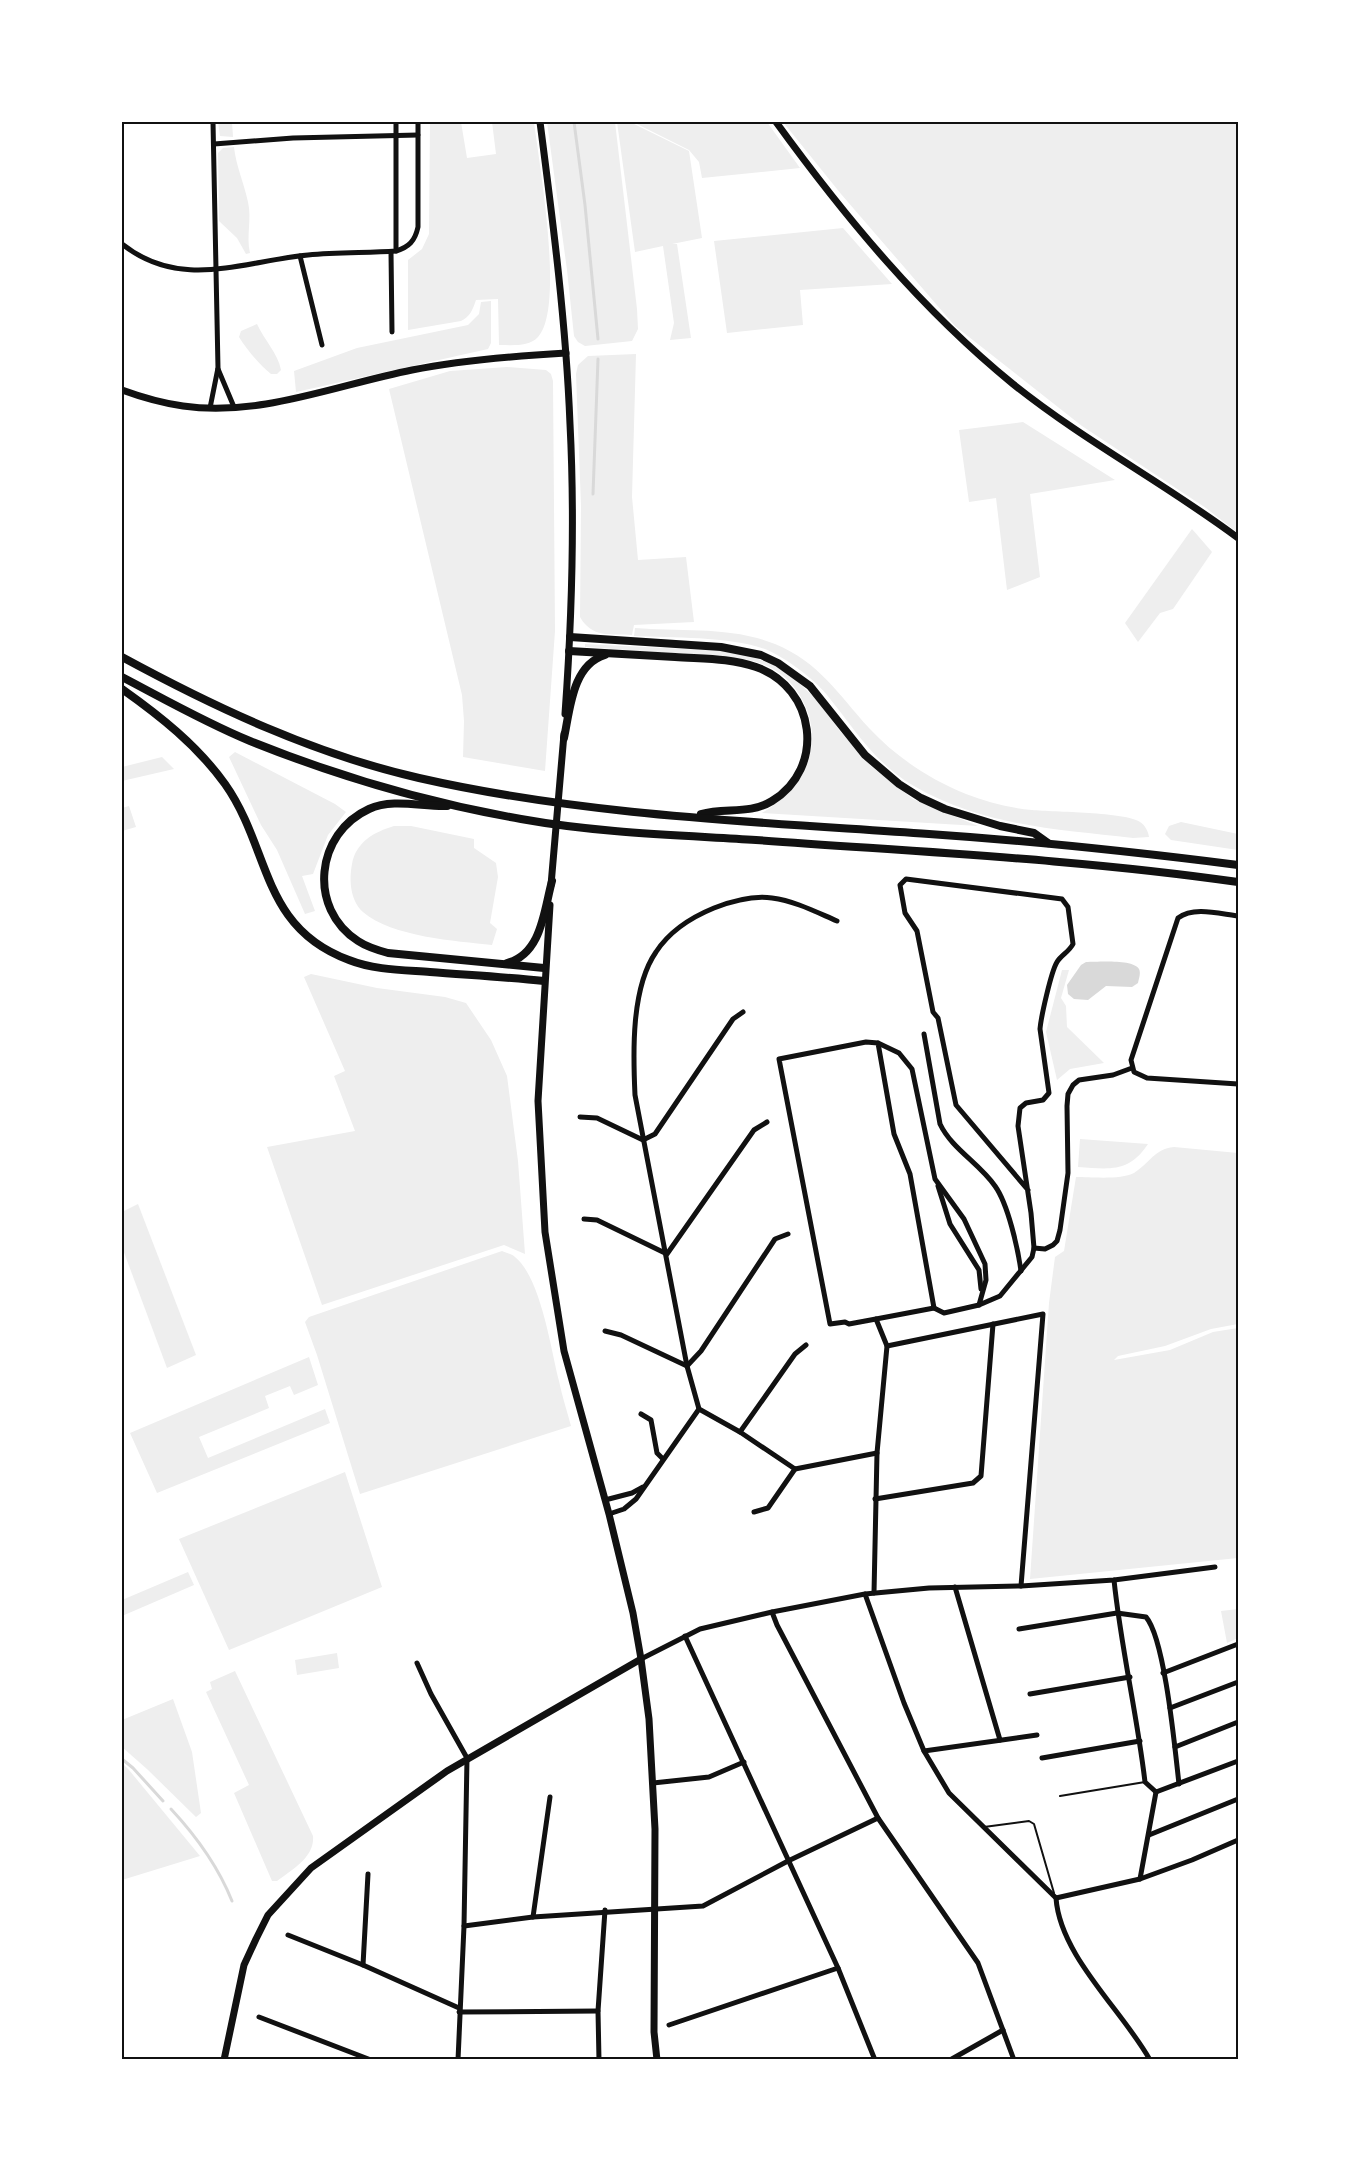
<svg xmlns="http://www.w3.org/2000/svg" width="1360" height="2181" font-family="Overpass,sans-serif">
<style>
.green{fill:#eee}
.water{fill:#d9d9d9}
.lines{fill:none;stroke-linecap:round;stroke-linejoin:round}
.stream{stroke:#d9d9d9;stroke-width:3}
.service{stroke:#111;stroke-width:2}
.minor{stroke:#111;stroke-width:5}
.tertiary{stroke:#111;stroke-width:7}
.trunk{stroke:#111;stroke-width:8}
.neatline{fill:none;stroke:#111;stroke-width:2}
</style>
<rect width="100%" height="100%" fill="#fff"/>
<!-- green -->
<g class="green">
<polygon points="218,122 232,122 233,137 220,136"/>
<path d="M430 122H461L467 158 496 154 492 122H534C539 163 565 308 538 337 529 347 512 345 499 345L498 299 476 300C473 309 470 317 461 321L408 330V260L422 249 429 234Z"/>
<polygon points="547,122 615,122 637,309 638,329 632,341 585,346 578,342 574,336 567,270"/>
<polygon points="617,122 630,122 689,151 702,238 672,244 677,244 691,338 670,340 674,323 663,246 635,252"/>
<polygon points="633,122 767,122 800,168 702,178 699,162 689,150"/>
<polygon points="783,122 1238,122 1238,533 1206,508 1082,426 955,326 841,194"/>
<path d="M234 147C236 166 244 183 248 202 252 219 246 236 250 253L246 254 237 238 219 221 218 153 223 148Z"/>
<polygon points="843,228 892,284 800,290 803,325 727,333 714,241"/>
<polygon points="491,301 491,343 488,349 296,392 294,371 357,348 468,325 479,314 481,302"/>
<path d="M257 324C264 340 278 353 281 370L277 374H271C259 364 247 350 239 337L241 331Z"/>
<path d="M636 354 632 497 638 560 686 557 694 622 634 625 632 635C610 634 592 638 580 617L581 506 576 374 578 365 588 356Z"/>
<polygon points="507,367 546,370 551,374 553,381 555,631 545,771 463,757 464,721 462,695 389,389 450,371"/>
<polygon points="1023,422 1115,480 1030,494 1040,577 1007,590 996,498 969,502 959,430"/>
<polygon points="1192,529 1212,552 1173,609 1160,613 1138,642 1125,623"/>
<path d="M635 628C681 632 731 626 775 644 819 662 838 694 869 728 896 757 929 779 966 794 987 802 1009 808 1032 810 1053 812 1126 812 1140 822 1145 825 1148 831 1149 837L1133 838C1056 829 983 826 914 786 875 764 854 728 827 695 812 677 786 658 765 649 728 636 673 638 634 636Z"/>
<path d="M585 644 722 651 747 655 774 665 797 681 818 701 840 731 871 766 913 799 978 826 762 813C790 796 810 775 812 741 814 711 795 678 767 666 742 655 713 656 686 654 652 652 619 649 585 647Z"/>
<polygon points="235,752 335,804 346,812 328,835 313,874 302,876 315,911 305,914 277,850 261,825 229,757"/>
<polygon points="162,757 174,769 122,781 122,767"/>
<polygon points="129,806 136,827 122,831 122,808"/>
<polygon points="1181,822 1238,834 1238,850 1171,840 1165,834 1169,826"/>
<path d="M394 826H411L474 839V848L496 863 498 877 490 923 497 929 492 945C456 941 392 937 363 912 350 900 349 880 352 864 356 842 374 832 394 826Z"/>
<polygon points="1062,970 1069,970 1061,998 1066,1006 1067,1027 1104,1063 1070,1069 1057,1080 1046,1032"/>
<polygon points="311,974 377,988 445,997 466,1003 491,1040 507,1076 518,1161 525,1254 504,1245 322,1305 267,1147 355,1131 334,1076 345,1071 304,977"/>
<path d="M1080 1139 1148 1144C1129 1173 1110 1169 1078 1167Z"/>
<path d="M1174 1147 1238 1153V1324L1211 1329 1165 1346 1118 1356 1114 1360 1170 1350 1213 1332 1238 1328V1558L1030 1579 1049 1303 1055 1257 1064 1251 1076 1177C1091 1177 1121 1180 1134 1173 1150 1163 1154 1149 1174 1147Z"/>
<polygon points="138,1204 196,1355 167,1368 122,1247 122,1212"/>
<path d="M502 1251C506 1253 512 1254 515 1257 541 1278 551 1350 559 1381 562 1396 567 1411 571 1426L360 1494 317 1355 305 1322 309 1317Z"/>
<polygon points="309,1357 318,1385 294,1395 290,1386 265,1396 269,1408 199,1437 208,1458 325,1409 330,1423 157,1493 130,1433"/>
<polygon points="345,1472 382,1587 229,1650 179,1539"/>
<polygon points="188,1572 194,1585 122,1616 122,1600"/>
<polygon points="1238,1609 1238,1638 1227,1643 1221,1611"/>
<polygon points="337,1653 339,1668 297,1675 295,1660"/>
<path d="M235 1671 313 1836C315 1857 292 1870 277 1881H272L234 1793 249 1785 206 1692 212 1689 210 1682Z"/>
<polygon points="173,1699 192,1752 201,1813 196,1817 147,1769 122,1747 122,1720"/>
<polygon points="122,1763 129,1770 200,1856 122,1880"/>
</g>
<!-- water -->
<path class="water" d="M1086 962C1098 962 1133 959 1139 969 1141 973 1139 978 1138 983L1132 987 1106 986 1088 1000 1074 999 1068 994 1067 985 1081 965Z"/>
<g class="lines">
<!-- stream -->
<g class="stream">
<polyline points="574,122 585,205 598,339"/>
<polyline points="593,494 598,359"/>
<polyline points="122,1759 133,1768 163,1801"/>
<path d="M171 1809C197 1837 218 1866 232 1901"/>
</g>
<!-- service -->
<g class="service">
<polyline points="1060,1796 1145,1782"/>
<polyline points="984,1827 1029,1821 1034,1824 1054,1893"/>
</g>
<!-- minor -->
<g class="minor">
<polyline points="396,122 396,251"/>
<polyline points="214,144 293,138 418,135"/>
<path d="M122 244C181 291 243 261 308 255 338 252 367 253 396 251 409 247 415 241 418 227V122"/>
<polyline points="391,252 392,332"/>
<polyline points="300,256 322,345"/>
<polyline points="218,369 234,407"/>
<polyline points="210,408 218,368 213,122"/>
<path d="M1238 916C1220 914 1194 906 1178 918L1131 1060 1134 1072 1147 1078 1238 1084"/>
<path d="M837 921C816 912 795 901 772 898 752 895 732 901 714 908 692 917 669 932 656 952 631 988 633 1053 635 1095L687 1366 699 1409 740 1432 795 1469 877 1453"/>
<path d="M924 1034 940 1124C952 1149 979 1163 995 1186 1008 1204 1018 1249 1021 1271"/>
<polyline points="878,1043 899,1053 912,1069 935,1179 964,1219 985,1264 986,1280 979,1305"/>
<polyline points="580,1117 597,1118 643,1140 655,1134 733,1019 743,1012"/>
<polyline points="938,1186 950,1224 979,1270 981,1289"/>
<polyline points="584,1219 597,1220 667,1254 754,1130 767,1122"/>
<polyline points="1034,1248 1045,1249 1053,1245 1057,1241 1060,1230 1068,1173 1067,1106 1068,1094 1073,1085 1079,1080 1113,1075 1132,1068"/>
<polyline points="876,1319 849,1324 845,1322 830,1324 779,1059 866,1042 878,1043 894,1134 910,1174 934,1308"/>
<polyline points="605,1331 621,1335 687,1366 701,1351 775,1239 788,1234"/>
<polyline points="887,1346 1043,1314 1021,1586"/>
<polyline points="641,1414 651,1420 657,1453 663,1459"/>
<polyline points="740,1432 795,1354 806,1345"/>
<polyline points="875,1499 973,1483 981,1476 993,1324"/>
<polyline points="605,1500 632,1493 643,1487"/>
<polyline points="754,1512 768,1508 795,1469"/>
<polyline points="609,1514 624,1509 636,1499 699,1409"/>
<path d="M1114 1580C1121 1648 1137 1714 1145 1782L1156 1792"/>
<polyline points="955,1587 1000,1740"/>
<path d="M874 1593 877 1453 887 1346 876 1319 934 1308 944 1313 979 1305 1000 1296 1032 1257 1034 1248 1031 1213 1018 1126 1020 1108 1026 1103 1043 1100 1049 1093 1040 1029C1041 1017 1051 972 1057 962 1061 955 1069 952 1073 944L1068 907 1062 899 906 879 900 885 905 913 917 931 933 1012 938 1018 956 1105 1028 1190"/>
<path d="M865 1594 904 1703 924 1751 949 1793 1056 1898C1060 1956 1123 2011 1150 2060"/>
<polyline points="772,1612 777,1625 878,1818 978,1963 1014,2060"/>
<path d="M1019 1629 1117 1613 1146 1617C1165 1639 1175 1750 1179 1784"/>
<polyline points="685,1636 838,1968 875,2060"/>
<polyline points="641,1659 700,1629 772,1612 865,1594 929,1588 1021,1586 1114,1580 1215,1567"/>
<polyline points="417,1663 431,1694 467,1758 464,1926 458,2060"/>
<polyline points="1163,1673 1238,1644"/>
<polyline points="1030,1694 1130,1677"/>
<polyline points="1170,1708 1238,1682"/>
<polyline points="1175,1747 1238,1722"/>
<polyline points="924,1751 1037,1735"/>
<polyline points="1042,1758 1140,1741"/>
<polyline points="653,1783 709,1777 744,1762"/>
<polyline points="1156,1792 1238,1761"/>
<polyline points="1149,1835 1238,1799"/>
<polyline points="1140,1879 1156,1792"/>
<polyline points="1056,1898 1140,1879 1192,1860 1238,1840"/>
<polyline points="533,1917 550,1797"/>
<polyline points="464,1926 533,1917 703,1906 788,1861 878,1818"/>
<polyline points="288,1935 363,1965 459,2008"/>
<polyline points="363,1965 368,1874"/>
<polyline points="459,2012 598,2011"/>
<polyline points="259,2017 371,2060"/>
<polyline points="669,2025 838,1968"/>
<polyline points="599,2060 598,2011 605,1910"/>
<polyline points="950,2060 1003,2030"/>
</g>
<!-- tertiary -->
<g class="tertiary">
<path d="M540 122C553 222 566 323 570 424 575 521 572 617 565 714"/>
<path d="M776 122C845 217 921 309 1013 384 1084 441 1166 484 1238 538"/>
<path d="M122 390C141 397 162 403 183 406 261 417 336 385 412 370 462 360 514 356 566 353"/>
<polyline points="551,885 564,734"/>
<polyline points="550,905 538,1101 545,1232 564,1351 609,1514 633,1613 641,1659 649,1719 655,1829 654,2032 657,2060"/>
<polyline points="224,2060 244,1965 256,1939 268,1915 311,1868 447,1771 641,1659"/>
</g>
<!-- trunk -->
<g class="trunk">
<polyline points="570,637 721,647 761,655 778,663 810,686 865,755 899,784 921,798 945,809 1000,826 1034,833 1048,843"/>
<path d="M569 651C604 653 640 655 675 657 702 659 730 658 756 667 816 688 826 768 772 801 749 815 725 807 701 814"/>
<path d="M122 657C216 708 314 754 419 778 586 816 759 822 929 834 1032 841 1136 852 1238 865"/>
<path d="M122 677C164 699 206 723 250 741 337 776 429 803 521 819 599 833 678 835 756 840 918 852 1078 859 1238 882"/>
<path d="M122 689C160 716 197 745 225 784 271 849 260 927 349 960 374 970 404 970 430 972 468 975 506 977 544 981"/>
<path d="M564 738C570 710 572 665 605 655"/>
<path d="M447 806C422 807 393 798 369 809 316 833 307 908 358 941 367 947 377 950 388 953L544 968"/>
<path d="M507 963C542 954 544 910 552 881"/>
</g>
</g>
<!-- border -->
<rect width="1360" height="2181" fill="none" stroke="#ffffff" stroke-width="246"/>
<rect x="123" y="123" width="1114" height="1935" class="neatline"/>
</svg>
